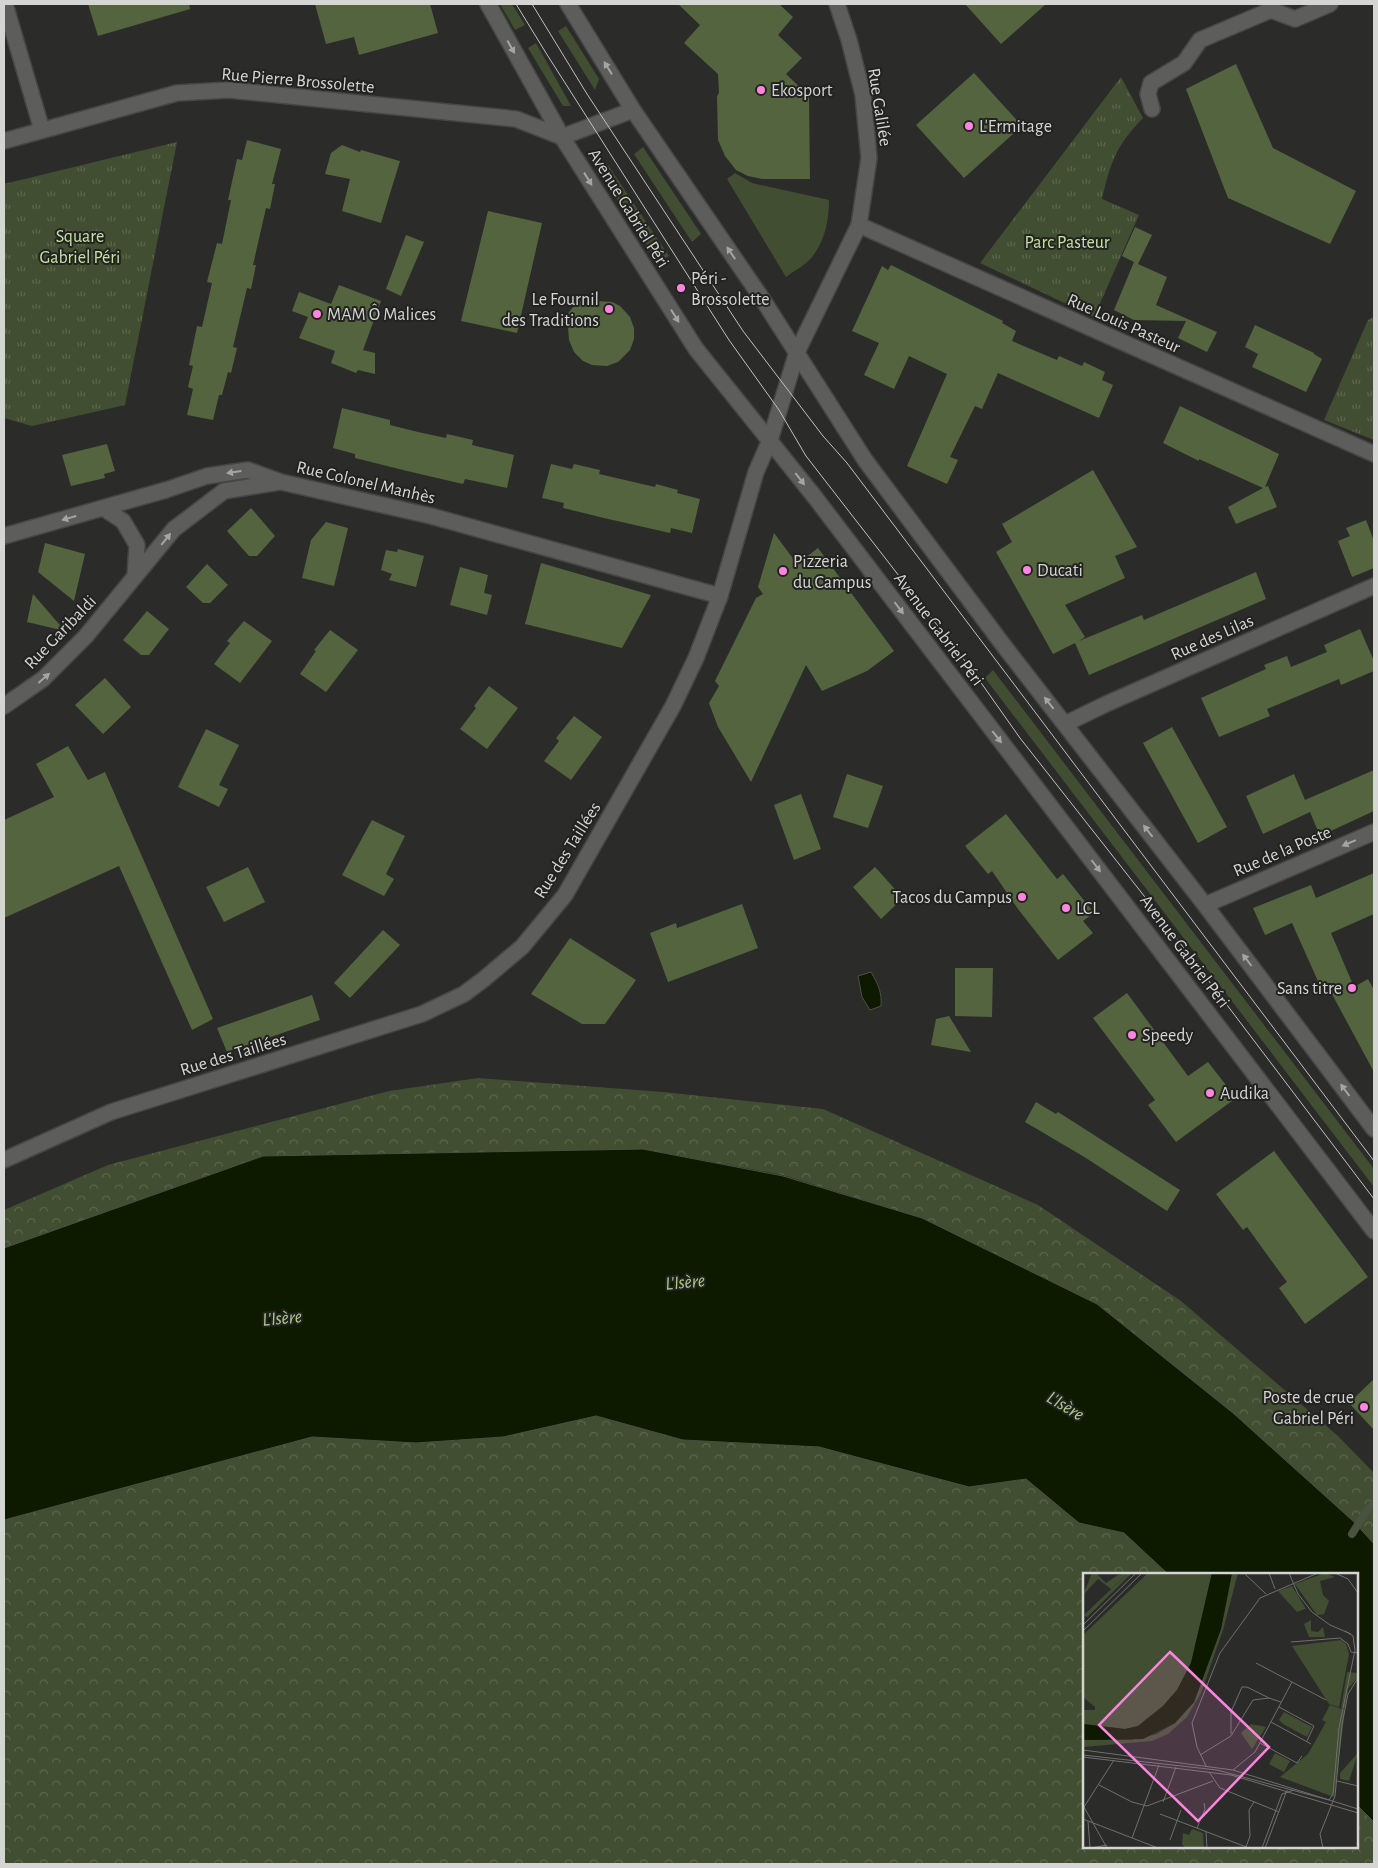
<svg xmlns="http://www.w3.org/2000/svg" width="1378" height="1868" font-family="'Alegreya Sans',sans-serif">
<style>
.grass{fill:#414e31}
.forest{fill:url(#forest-crowns)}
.park{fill:url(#park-tufts)}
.water{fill:#0d1a00;stroke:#495240}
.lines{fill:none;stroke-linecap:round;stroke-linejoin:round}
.stream{stroke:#495240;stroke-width:8}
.building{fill:#53643f}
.street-casing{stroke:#464745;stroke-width:18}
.secondary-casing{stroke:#464745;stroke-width:18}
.street{stroke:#5d5e5b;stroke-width:15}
.secondary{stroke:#5d5e5b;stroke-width:15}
.tram{stroke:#c0c1bf;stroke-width:1}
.oneway{fill:#a5a6a4}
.poi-dot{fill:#ff85df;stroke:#222320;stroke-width:2}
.labels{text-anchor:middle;stroke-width:4;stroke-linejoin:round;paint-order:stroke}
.street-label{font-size:18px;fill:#d5d6d4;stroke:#222320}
.poi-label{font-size:18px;fill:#d5d6d4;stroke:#222320;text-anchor:start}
.park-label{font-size:18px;fill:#c5e2a2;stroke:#222320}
.water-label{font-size:19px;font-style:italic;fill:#adca8b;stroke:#222320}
.inset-road{fill:none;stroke:#6f706e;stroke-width:1}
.view{fill:#ff85df;fill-opacity:0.15;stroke:#ff85df;stroke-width:2.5}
.inset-edge{fill:none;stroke:#d5d6d4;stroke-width:2.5}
</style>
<defs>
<pattern id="forest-crowns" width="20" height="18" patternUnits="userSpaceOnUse" patternTransform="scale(1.25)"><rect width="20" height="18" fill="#414e31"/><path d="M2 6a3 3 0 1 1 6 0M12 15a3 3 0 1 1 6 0" fill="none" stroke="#5c674e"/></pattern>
<pattern id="park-tufts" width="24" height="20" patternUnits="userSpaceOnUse" patternTransform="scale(1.25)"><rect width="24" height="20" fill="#414e31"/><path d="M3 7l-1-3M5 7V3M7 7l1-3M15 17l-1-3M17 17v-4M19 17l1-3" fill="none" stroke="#5c674e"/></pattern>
</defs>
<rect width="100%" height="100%" fill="#2b2c2a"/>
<!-- grass -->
<g class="grass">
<polygon points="500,4 512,4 525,25 515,30"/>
<polygon points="566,26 599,79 595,90 558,31"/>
<polygon points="536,43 571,106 563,106 528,48"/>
<polygon points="643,147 701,234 692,242 634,154"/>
<polygon points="608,165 669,256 658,262 599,171"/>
<path d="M735 173 752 183 829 200C829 220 825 241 812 257 806 265 795 270 786 277L727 179Z"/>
<polygon points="993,670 1374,1169 1374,1187 985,678"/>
</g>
<!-- forest -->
<g class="forest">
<polygon points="478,1078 663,1092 823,1109 1038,1205 1181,1301 1338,1436 1374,1473 1374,1544 1354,1522 1233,1413 1097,1304 922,1218 783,1175 643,1149 263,1156 4,1248 4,1210 108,1165 389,1091"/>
<polygon points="596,1416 683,1440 819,1447 969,1487 1026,1479 1079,1523 1124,1533 1168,1574 1084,1574 1084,1847 1357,1847 1357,1805 1374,1822 1374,1864 4,1864 4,1520 312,1437 416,1443 503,1437"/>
</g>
<!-- park -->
<g class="park">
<path d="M1121 77 1143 118C1116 146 1111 161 1102 199L1139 215 1094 317 980 263Z"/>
<polygon points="177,142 125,405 32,426 4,418 4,184"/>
<polygon points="1374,317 1374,440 1324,420 1368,320"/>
</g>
<!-- water -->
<g class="water">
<path d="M871 972C878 984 882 992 881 1006L870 1010 862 997 858 976Z"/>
<polygon points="643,1149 783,1176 922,1218 1097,1304 1233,1413 1354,1522 1374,1544 1374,1822 1357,1805 1357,1574 1168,1574 1124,1533 1079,1523 1026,1479 969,1487 819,1447 683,1440 596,1416 503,1437 416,1443 312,1437 4,1520 4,1248 263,1156"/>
</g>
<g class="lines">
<!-- stream -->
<polyline class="stream" points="1352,1534 1367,1510 1374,1504"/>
</g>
<!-- building -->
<g class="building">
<polygon points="88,4 189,4 190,9 98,36"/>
<polygon points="315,4 430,4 438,33 359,55 354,37 326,44"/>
<polygon points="678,4 779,4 793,17 778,35 802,58 786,74 809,96 810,179 762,179 748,176 736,170 725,156 718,140 717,96 719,93 718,74 684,43 700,25"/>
<polygon points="965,4 1046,4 1001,44"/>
<polygon points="1236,64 1273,148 1356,191 1330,244 1228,198 1186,89"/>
<polygon points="974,73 1022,126 964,178 916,125"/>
<polygon points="247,140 281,149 272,184 275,184 270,209 266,208 253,265 256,265 251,289 247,288 233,347 237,348 231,373 228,372 222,395 219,395 213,420 187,415 193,389 188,387 193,366 189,365 197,326 202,327 212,283 207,282 217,243 222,244 231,200 228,200 237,159 242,160"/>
<polygon points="342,145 360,152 361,150 400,161 381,223 342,211 350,179 325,174 331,153"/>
<polygon points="488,211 542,223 517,333 461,321"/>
<polygon points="1135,227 1152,235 1138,264 1167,277 1156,305 1217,332 1207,352 1178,338 1186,321 1134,320 1114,310 1134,262 1122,256"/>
<polygon points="406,235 424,242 401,296 386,289"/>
<polygon points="891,265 1003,321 1002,323 1016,331 1012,341 1057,360 1059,356 1082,366 1084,362 1105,372 1102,380 1113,385 1099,418 998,373 982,409 975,406 950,457 958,460 947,484 907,466 947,374 909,356 894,389 864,375 879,343 852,331 882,266 888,270"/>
<polygon points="339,285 381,301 363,350 375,353 375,374 358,370 356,373 331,363 335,351 299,338 308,317 292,311 299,292 331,304"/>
<polygon points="579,299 583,304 598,301 612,302 620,306 630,317 634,328 634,339 630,350 618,362 607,366 592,365 583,361 574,352 569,340 567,315"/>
<polygon points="1255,325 1314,353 1314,354 1322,359 1306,392 1252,367 1258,354 1245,347"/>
<polygon points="1180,406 1279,454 1265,487 1268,486 1277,507 1236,524 1228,507 1263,488 1199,459 1199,461 1163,443"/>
<polygon points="342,408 390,420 390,425 418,432 446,438 447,434 473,440 472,445 514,455 507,488 465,479 463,484 407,471 355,458 355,454 333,448"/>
<polygon points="107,444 115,471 104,474 105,478 71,486 62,455"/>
<polygon points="551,464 572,469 574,464 600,470 599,474 655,487 656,484 678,490 677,493 700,499 692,533 671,528 670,533 604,518 563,508 564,503 542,498"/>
<polygon points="1093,470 1137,547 1115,556 1125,578 1065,605 1085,637 1079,641 1142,615 1144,620 1256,572 1266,599 1089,675 1075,643 1053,654 996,552 1012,542 1002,524"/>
<polygon points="251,508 275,536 257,556 249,556 227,531"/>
<polygon points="1366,520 1374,541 1374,568 1352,577 1338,541 1350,536 1346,528"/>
<polygon points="326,522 348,528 334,586 302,578 311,540"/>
<polygon points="774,533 797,564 818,548 894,651 867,671 822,691 806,665 751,782 718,727 709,703 719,686 715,681 756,598 763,594 758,587"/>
<polygon points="45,543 85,554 74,601 38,572"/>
<polygon points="398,549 424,556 416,587 389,580 392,574 381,570 386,550 397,552"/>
<polygon points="541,563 651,595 622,648 525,624"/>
<polygon points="207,564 228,585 210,603 203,603 186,587"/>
<polygon points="460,567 488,575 484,593 492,595 487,615 450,605"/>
<polygon points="33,594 65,631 27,622"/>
<polygon points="147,611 169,629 149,655 141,655 123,640"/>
<polygon points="244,621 272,641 240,683 214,664 230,643 227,641"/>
<polygon points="1360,629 1374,661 1374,671 1341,685 1339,679 1267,709 1270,716 1219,737 1201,698 1266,669 1264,665 1287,656 1291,667 1327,652 1324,645"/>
<polygon points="330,630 358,650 326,692 300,674 316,651 314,650"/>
<polygon points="105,678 131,707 103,734 75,705"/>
<polygon points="489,686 518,708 487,749 460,729 476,708 474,706"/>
<polygon points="574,716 602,737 571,780 544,761 559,741 556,738"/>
<polygon points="1172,727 1227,827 1198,843 1143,743"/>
<polygon points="206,729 239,745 219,785 228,789 219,807 178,787"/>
<polygon points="68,746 88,780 105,772 213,1019 192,1030 119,866 4,918 4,820 54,797 36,764"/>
<polygon points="1374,770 1374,811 1320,836 1310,812 1263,834 1246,796 1294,774 1305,800"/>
<polygon points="847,774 883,786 868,828 833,817"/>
<polygon points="801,794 821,849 794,860 774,805"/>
<polygon points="1006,814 1057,879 1063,874 1094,913 1083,921 1093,933 1058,960 1018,909 992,871 988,874 965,846"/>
<polygon points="372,820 405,836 386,874 394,879 384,896 342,875"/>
<polygon points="248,867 265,902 224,922 206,887"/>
<polygon points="875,867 903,898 881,919 853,887"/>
<polygon points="1374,873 1374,914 1331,933 1354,987 1368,979 1374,990 1374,1072 1327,985 1321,988 1292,923 1265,935 1253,908 1311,885 1316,898"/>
<polygon points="742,904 758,948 668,982 650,933 676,923 677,928"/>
<polygon points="383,930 400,945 350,998 334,983"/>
<polygon points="570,938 636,980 605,1024 582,1024 531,994"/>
<polygon points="955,968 993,968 992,1017 955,1016"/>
<polygon points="1127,993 1188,1076 1208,1062 1236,1098 1176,1142 1148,1105 1155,1100 1093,1018"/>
<polygon points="312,995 320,1020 227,1052 217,1028"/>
<polygon points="949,1016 971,1052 931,1045 936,1019"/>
<polygon points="1036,1102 1056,1114 1058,1112 1069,1119 1180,1190 1167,1211 1086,1158 1025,1122"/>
<polygon points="1274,1151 1368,1277 1305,1324 1279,1288 1287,1282 1247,1227 1243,1230 1216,1194"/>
<polygon points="1374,1379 1374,1430 1349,1403"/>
</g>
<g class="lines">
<defs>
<g id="street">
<polyline points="5,4 42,130"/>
<polyline points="1152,109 1148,94 1151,83 1184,63 1200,40 1271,10 1295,19 1330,4"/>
<polyline points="4,141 177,93 229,90 516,119 562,137"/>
<polyline points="859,225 1374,454"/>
<polyline points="797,352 859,225 869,158 863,95 849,40 837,4"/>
<polyline points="103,508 123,521 137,545 135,576"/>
<polyline points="4,536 166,490 207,476 248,470 281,482 431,516 720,596"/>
<polyline points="4,706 43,679 86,636 174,529 224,491 279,482"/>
<polyline points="1065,724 1106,704 1374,586"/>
<polyline points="1205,905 1374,832"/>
</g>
<g id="secondary">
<polyline points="488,4 562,137 696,349 814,496 1374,1231"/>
<polyline points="568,4 633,110 763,300 865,460 1004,646 1205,905 1374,1129"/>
<polyline points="562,137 633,110"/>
<polyline points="4,1160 111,1112 422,1014 464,994 484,979 522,947 565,895 673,706 696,658 720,596 756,472 770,440 797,352"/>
</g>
</defs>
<!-- street casing -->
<use href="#street" class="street-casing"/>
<!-- secondary casing -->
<use href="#secondary" class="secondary-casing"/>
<!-- street -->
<use href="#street" class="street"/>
<!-- secondary -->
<use href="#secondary" class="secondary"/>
<!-- tram -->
<g class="tram">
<polyline points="516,4 546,53 729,340 779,410 806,456 972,670 1020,738 1152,906 1374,1199"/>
<polyline points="532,4 587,94 743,331 823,436 847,463 1374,1161"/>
</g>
</g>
<!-- one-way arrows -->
<defs><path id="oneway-solid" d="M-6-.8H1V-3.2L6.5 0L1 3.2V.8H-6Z" transform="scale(1.25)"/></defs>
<g class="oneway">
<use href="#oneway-solid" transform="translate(511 47) rotate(61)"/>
<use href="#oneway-solid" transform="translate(608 68) rotate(-122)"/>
<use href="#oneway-solid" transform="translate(588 179) rotate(58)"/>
<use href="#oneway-solid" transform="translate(731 253) rotate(-124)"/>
<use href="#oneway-solid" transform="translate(675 316) rotate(58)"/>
<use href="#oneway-solid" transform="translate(234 472) rotate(172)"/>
<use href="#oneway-solid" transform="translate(800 479) rotate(52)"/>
<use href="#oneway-solid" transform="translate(69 518) rotate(164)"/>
<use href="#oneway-solid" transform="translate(166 539) rotate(-51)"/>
<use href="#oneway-solid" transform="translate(899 608) rotate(53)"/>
<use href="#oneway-solid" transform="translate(44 678) rotate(-41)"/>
<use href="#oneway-solid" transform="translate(1049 703) rotate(-128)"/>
<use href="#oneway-solid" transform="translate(997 737) rotate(52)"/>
<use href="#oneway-solid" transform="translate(1148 831) rotate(-128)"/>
<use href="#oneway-solid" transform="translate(1349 843) rotate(157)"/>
<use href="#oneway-solid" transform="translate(1096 866) rotate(53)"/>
<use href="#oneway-solid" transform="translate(1247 960) rotate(-127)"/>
<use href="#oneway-solid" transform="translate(1345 1090) rotate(-127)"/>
</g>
<!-- markers -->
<g class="poi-dot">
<circle cx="761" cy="90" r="5"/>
<circle cx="969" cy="126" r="5"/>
<circle cx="681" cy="288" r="5"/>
<circle cx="609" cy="309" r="5"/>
<circle cx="317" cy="314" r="5"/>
<circle cx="1027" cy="570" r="5"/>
<circle cx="783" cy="571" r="5"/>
<circle cx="1022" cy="897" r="5"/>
<circle cx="1066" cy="908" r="5"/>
<circle cx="1352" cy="988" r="5"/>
<circle cx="1132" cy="1035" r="5"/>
<circle cx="1210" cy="1093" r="5"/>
<circle cx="1364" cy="1407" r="5"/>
</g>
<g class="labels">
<!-- street labels -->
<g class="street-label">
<text transform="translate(298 80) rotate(5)" y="6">Rue Pierre Brossolette</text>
<text transform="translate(880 107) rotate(81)" y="6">Rue Galilée</text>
<text transform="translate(629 208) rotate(58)" y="6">Avenue Gabriel Péri</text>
<text transform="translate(1124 323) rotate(24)" y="6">Rue Louis Pasteur</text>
<text transform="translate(366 482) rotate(13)" y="6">Rue Colonel Manhès</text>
<text transform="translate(939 629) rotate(53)" y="6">Avenue Gabriel Péri</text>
<text transform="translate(60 632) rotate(-46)" y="6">Rue Garibaldi</text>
<text transform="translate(1212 637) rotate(-24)" y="6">Rue des Lilas</text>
<text transform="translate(567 850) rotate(-58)" y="6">Rue des Taillées</text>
<text transform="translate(1282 851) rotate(-23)" y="6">Rue de la Poste</text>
<text transform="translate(1185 951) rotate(53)" y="6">Avenue Gabriel Péri</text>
<text transform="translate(233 1054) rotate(-17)" y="6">Rue des Taillées</text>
</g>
<!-- poi labels -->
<g class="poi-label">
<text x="771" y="96">Ekosport</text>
<text x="979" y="132">L'Ermitage</text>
<text x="691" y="284">Péri -<tspan x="691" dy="21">Brossolette</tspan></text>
<text x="599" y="305" text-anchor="end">Le Fournil<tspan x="599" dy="21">des Traditions</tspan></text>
<text x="327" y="320">MAM Ô Malices</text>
<text x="793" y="567">Pizzeria<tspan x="793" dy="21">du Campus</tspan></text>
<text x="1037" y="576">Ducati</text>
<text x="1012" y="903" text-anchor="end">Tacos du Campus</text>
<text x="1076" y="914">LCL</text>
<text x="1342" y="994" text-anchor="end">Sans titre</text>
<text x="1142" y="1041">Speedy</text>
<text x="1220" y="1099">Audika</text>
<text x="1354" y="1403" text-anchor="end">Poste de crue<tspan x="1354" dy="21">Gabriel Péri</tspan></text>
</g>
<!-- park labels -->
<g class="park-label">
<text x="80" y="242">Square<tspan x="80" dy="21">Gabriel Péri</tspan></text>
<text x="1067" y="248">Parc Pasteur</text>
</g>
<!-- water labels -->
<g class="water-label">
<text transform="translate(685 1281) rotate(-5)" y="7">L'Isère</text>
<text transform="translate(282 1317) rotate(-5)" y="7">L'Isère</text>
<text transform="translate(1066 1405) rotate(31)" y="7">L'Isère</text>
</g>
</g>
<!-- overview -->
<g transform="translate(1083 1573)">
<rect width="275" height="275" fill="#2b2c2a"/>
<path d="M9 0H13L23 10 35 2 45 0 28 16 15 6 0 22ZM242 0 252 4 237 8 240 22 246 28 241 41 234 42 212 11ZM209 13 223 36H222L214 39 195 18ZM228 47V58L235 59 240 54 242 64H226L221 51ZM258 67 263 71 266 81 256 134 246 131 209 73ZM264 99 275 100V104L265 116 262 135H258ZM247 132 262 137 251 224 197 204 225 181 243 149 239 147ZM192 180 207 188 201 199 186 191ZM275 180 266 208 257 206V200Z" fill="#414e31"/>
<path d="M45 0H49L4 44 1 42ZM65 0H129L108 90 94 117 80 133 55 153 42 156 1 151 0 137H12V134L0 124V62ZM149 0H155L140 57 118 120 104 144 85 161 69 168 0 174V167H48L74 161 92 150 111 129 138 56Z" fill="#414e31"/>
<path d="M201 139 229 154 224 164 200 151 196 147ZM168 151 183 154 169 176 158 160ZM109 256 120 260 121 275H102L99 271 100 260 106 262Z" fill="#414e31"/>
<path d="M129 0H149L138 56 111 129 92 150 60 166 0 167V151L42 156 55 153 80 133 94 117 108 90Z" fill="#0d1a00"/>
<path class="inset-road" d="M161 0 183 21M186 0 192 16M206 0 215 21 229 39 247 52 268 61M252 0 265 6 275 20M0 52 53 0M0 58 59 0M208 69 257 65 265 71 268 79 275 80M173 90 243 127M196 134 231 153 224 168M188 149 228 171M148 161V139L159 114H164L186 125M177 170 214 190 219 183M0 177 150 197 275 236M0 182 134 197 246 227 250 221 256 155 272 77 270 63 262 58M117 182 148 163 170 127 186 125 198 129M0 184 148 202 275 240M123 193 114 174 109 150 137 80 177 25 235 0M150 197 172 179 209 109M126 199 137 215 196 239M254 208 275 213M16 212 49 229 64 233 130 208M80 229 93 194M77 241 166 275M0 246 75 275M5 248 7 275M114 255 122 236 121 230M123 259 124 275M49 265 76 192M87 267 98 237M163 274 167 263 166 237 171 229M8 275 24 272M24 275 1 234 31 187M179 275 199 221 211 217M182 275 204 217M240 275 237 261 252 223 259 151 265 121 275 105"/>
<path class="view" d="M87 79 186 174 115 248 16 152Z"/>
<rect width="275" height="275" class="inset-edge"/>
</g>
<!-- border -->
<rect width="1378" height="1868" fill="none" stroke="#d5d6d4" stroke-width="10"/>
</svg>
